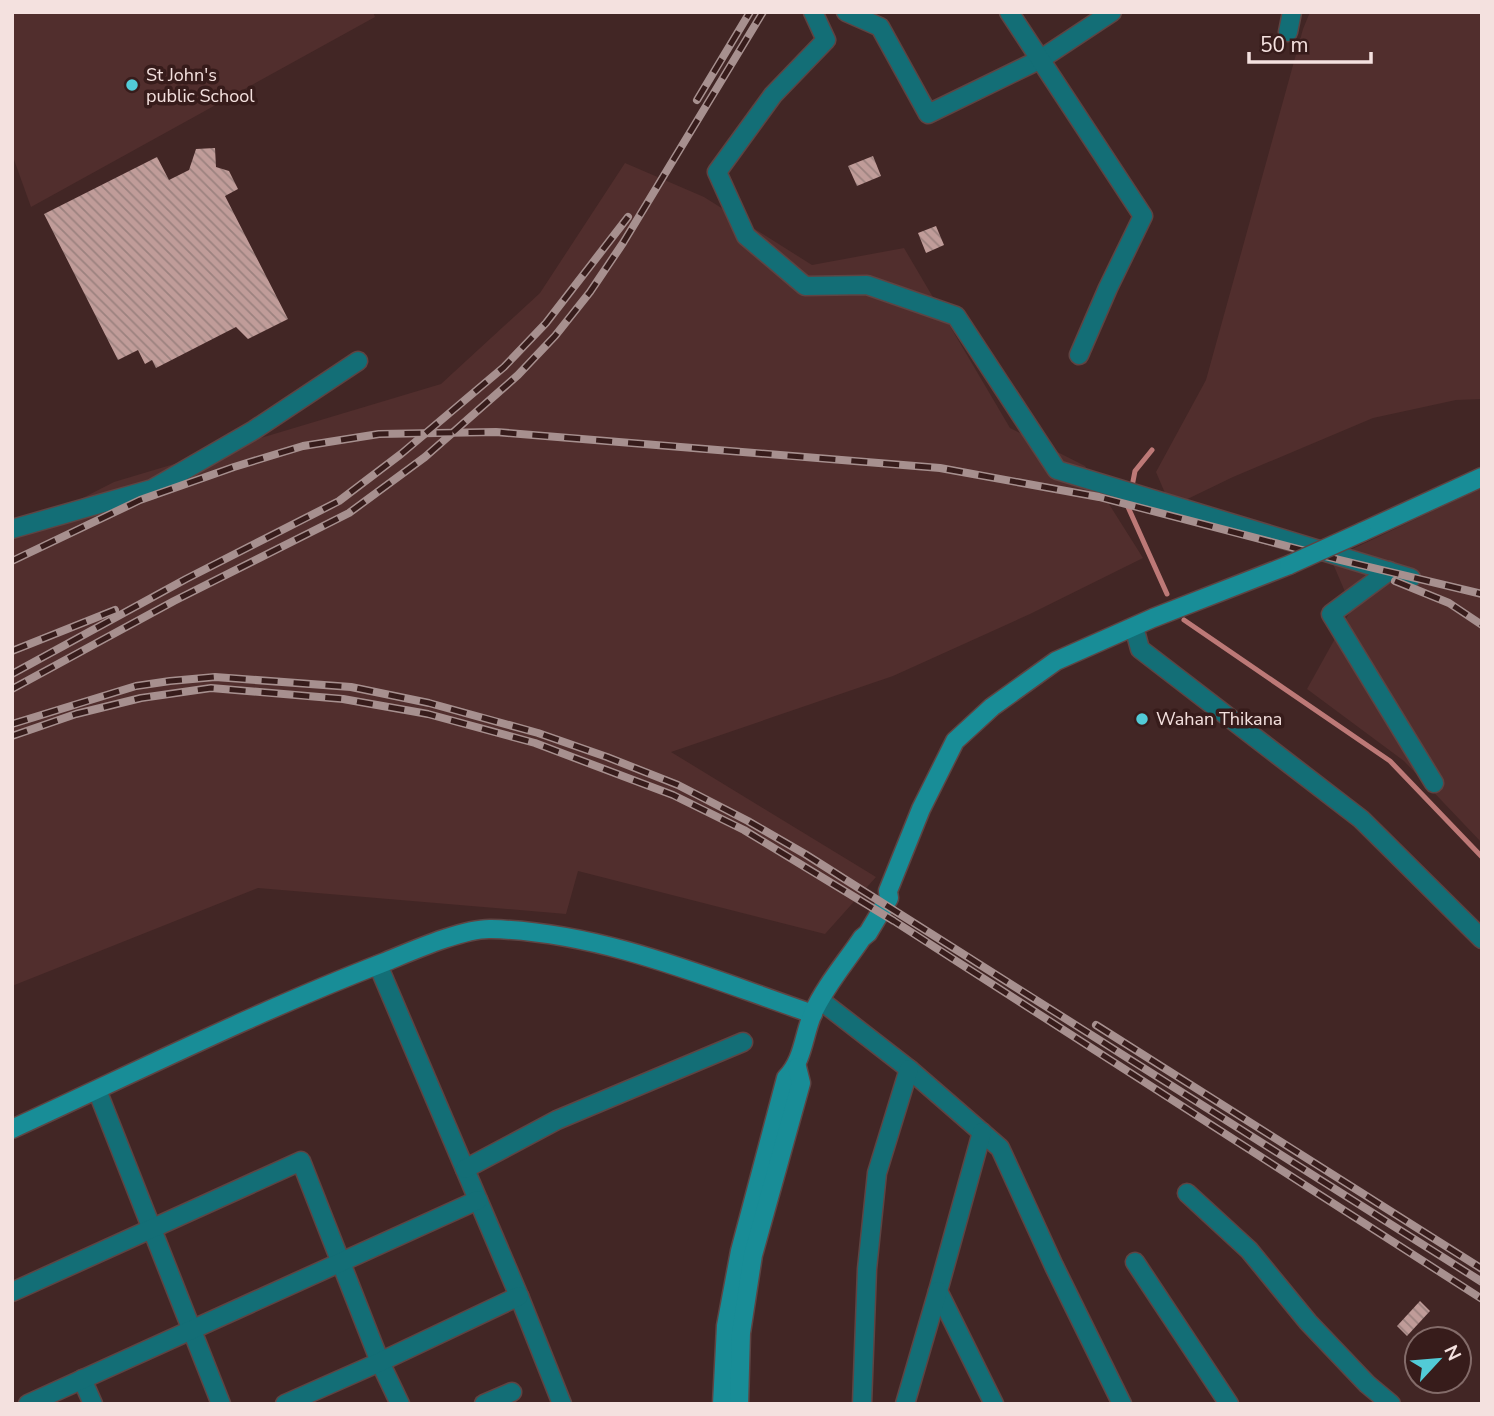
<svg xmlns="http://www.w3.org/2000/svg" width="1494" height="1416" font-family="'Nunito Sans',sans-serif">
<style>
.built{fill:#512e2d}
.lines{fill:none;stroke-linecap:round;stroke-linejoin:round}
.stream{stroke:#bd7977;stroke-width:5}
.building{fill:url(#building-back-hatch)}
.street-casing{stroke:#5e4443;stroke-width:21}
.secondary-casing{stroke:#5e4443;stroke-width:21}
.street{stroke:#136e76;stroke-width:18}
.secondary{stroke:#188d97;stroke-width:18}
.rail-casing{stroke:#a7908f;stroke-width:8}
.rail{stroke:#371c1b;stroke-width:5;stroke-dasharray:16;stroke-linecap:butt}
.secondary-bridge-casing{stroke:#5e4443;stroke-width:21;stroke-linecap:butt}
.secondary-bridge{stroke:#188d97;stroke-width:18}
.poi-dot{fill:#52cbd7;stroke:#371c1b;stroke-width:2.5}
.labels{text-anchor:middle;stroke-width:7;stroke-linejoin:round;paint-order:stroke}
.poi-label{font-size:18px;fill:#f4e1df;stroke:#371c1b;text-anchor:start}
</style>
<defs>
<pattern id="building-back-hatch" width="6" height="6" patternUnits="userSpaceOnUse" patternTransform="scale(1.75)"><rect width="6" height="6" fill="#c09c99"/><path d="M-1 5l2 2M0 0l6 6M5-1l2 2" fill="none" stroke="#9c827f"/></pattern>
</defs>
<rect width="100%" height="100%" fill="#422625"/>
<!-- built -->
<g class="built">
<polygon points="12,12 373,12 375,17 31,207 12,154"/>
<polygon points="1310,12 1482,12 1482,399 1456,400 1373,418 1233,477 1171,507 1156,472 1206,380 1303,29"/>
<polygon points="625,163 704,197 812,265 904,248 1010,428 1085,466 1143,558 1030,614 893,676 671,752 876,877 825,934 578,871 566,914 258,888 12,986 12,534 114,482 441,384 540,293"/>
<polygon points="1482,488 1482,843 1404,761 1307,689 1352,608 1331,559"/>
</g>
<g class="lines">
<!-- stream -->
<g class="stream">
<polyline points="1152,450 1135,471 1128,507 1167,594"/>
<polyline points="1184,620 1390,761 1482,857"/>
</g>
</g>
<!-- building -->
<g class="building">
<polygon points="215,148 216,167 229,171 238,189 225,196 288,319 248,339 236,327 156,368 152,360 145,364 138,350 118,360 44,214 157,157 169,180 189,170 196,149"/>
<polygon points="873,156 881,176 857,186 848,166"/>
<polygon points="936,226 944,245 926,253 918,233"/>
<polygon points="1420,1301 1430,1311 1407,1336 1397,1326"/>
</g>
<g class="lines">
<defs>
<g id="street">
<polyline points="813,12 826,40 773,95 717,172 746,236 805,286 867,285 956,316 1057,470 1411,578"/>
<polyline points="846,12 880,27 928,114 1041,59 1112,12"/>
<polyline points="1009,12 1143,216 1108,288 1079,355"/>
<polyline points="1288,32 1292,12"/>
<polyline points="12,529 152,489 254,430 358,361"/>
<polyline points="1389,571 1331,614 1434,783"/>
<polyline points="1134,627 1140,649 1361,819 1482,939"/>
<polyline points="378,965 519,1296 562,1404"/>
<polyline points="820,1000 909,1069 1000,1148 1054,1266 1122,1404"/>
<polyline points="97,1090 221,1404"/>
<polyline points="982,1132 938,1291 994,1404"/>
<polyline points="465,1169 557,1120 743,1042"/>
<polyline points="1187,1193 1249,1250 1308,1322 1367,1384 1391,1404"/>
<polyline points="1135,1262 1229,1404"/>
<polyline points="12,1292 301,1161 380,1362 400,1404"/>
<polyline points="82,1379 93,1404"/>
<polyline points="28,1404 478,1200"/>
<polyline points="285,1404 380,1362 519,1296"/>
<polyline points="484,1404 512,1392"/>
<polyline points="862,1404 867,1269 877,1173 909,1069"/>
<polyline points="905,1404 938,1291"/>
</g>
<g id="secondary">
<polyline points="1362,532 1482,477"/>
<path d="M12 1129C136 1072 258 1011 385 962 412 951 464 928 491 929 603 932 708 978 813 1014"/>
<path d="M722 1404 726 1326 740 1251 786 1078C804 1059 803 1036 813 1013 825 986 846 962 862 938L868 933 889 898 888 891 921 809 955 741 992 707 1056 661 1153 618 1289 565"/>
<polyline points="739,1404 741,1333 753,1255 801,1083 797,1067"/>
</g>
</defs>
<!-- street casing -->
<use href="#street" class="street-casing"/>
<!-- secondary casing -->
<use href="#secondary" class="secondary-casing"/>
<!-- street -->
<use href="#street" class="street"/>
<!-- secondary -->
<use href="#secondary" class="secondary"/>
<defs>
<g id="rail">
<polyline points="697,100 750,12"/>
<polyline points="12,561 140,500 234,467 303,446 379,434 496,432 940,468 1099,497 1340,560 1482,594"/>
<polyline points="1395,581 1449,603 1482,625"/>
<polyline points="12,651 115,610"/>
<polyline points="12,674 186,579 339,501 401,454 504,367 546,323 628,217"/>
<polyline points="12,689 174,601 349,513 425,457 518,375 555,336 590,292 623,243 763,12"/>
<polyline points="12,724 136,686 170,681 215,677 351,687 429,703 538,733 607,757 678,785 748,821 805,854 1482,1282"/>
<polyline points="12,736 76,714 141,698 211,688 343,699 428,714 535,743 673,795 744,830 894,921 1482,1299"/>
<polyline points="1096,1025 1482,1269"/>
</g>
</defs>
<!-- rail casing -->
<use href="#rail" class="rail-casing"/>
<!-- rail -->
<use href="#rail" class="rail"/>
<defs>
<polyline id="secondary-bridge" points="1289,565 1362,532"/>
</defs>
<!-- secondary-bridge casing -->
<use href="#secondary-bridge" class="secondary-bridge-casing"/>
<!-- secondary-bridge -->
<use href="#secondary-bridge" class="secondary-bridge"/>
</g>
<!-- markers -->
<g class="poi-dot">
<circle cx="132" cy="85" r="7"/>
<circle cx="1142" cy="719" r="7"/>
</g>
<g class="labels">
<!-- poi labels -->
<g class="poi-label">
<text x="146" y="81">St John's<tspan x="146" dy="21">public School</tspan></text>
<text x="1156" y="725">Wahan Thikana</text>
</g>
</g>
<!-- border -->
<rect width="1494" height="1416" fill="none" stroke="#f4e1df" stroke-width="28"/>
<!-- north arrow -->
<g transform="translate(1438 1360) rotate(64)"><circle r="33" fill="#371c1b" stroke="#836b69" stroke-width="2"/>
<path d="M0-5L12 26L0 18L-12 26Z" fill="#52cbd7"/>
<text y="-10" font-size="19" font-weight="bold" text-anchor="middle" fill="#f4e1df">N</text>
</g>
<!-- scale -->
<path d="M1249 52v10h122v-10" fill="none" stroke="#f4e1df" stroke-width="3.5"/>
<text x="1260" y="52" font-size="21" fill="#f4e1df" stroke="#371c1b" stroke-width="5" paint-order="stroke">50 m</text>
</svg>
